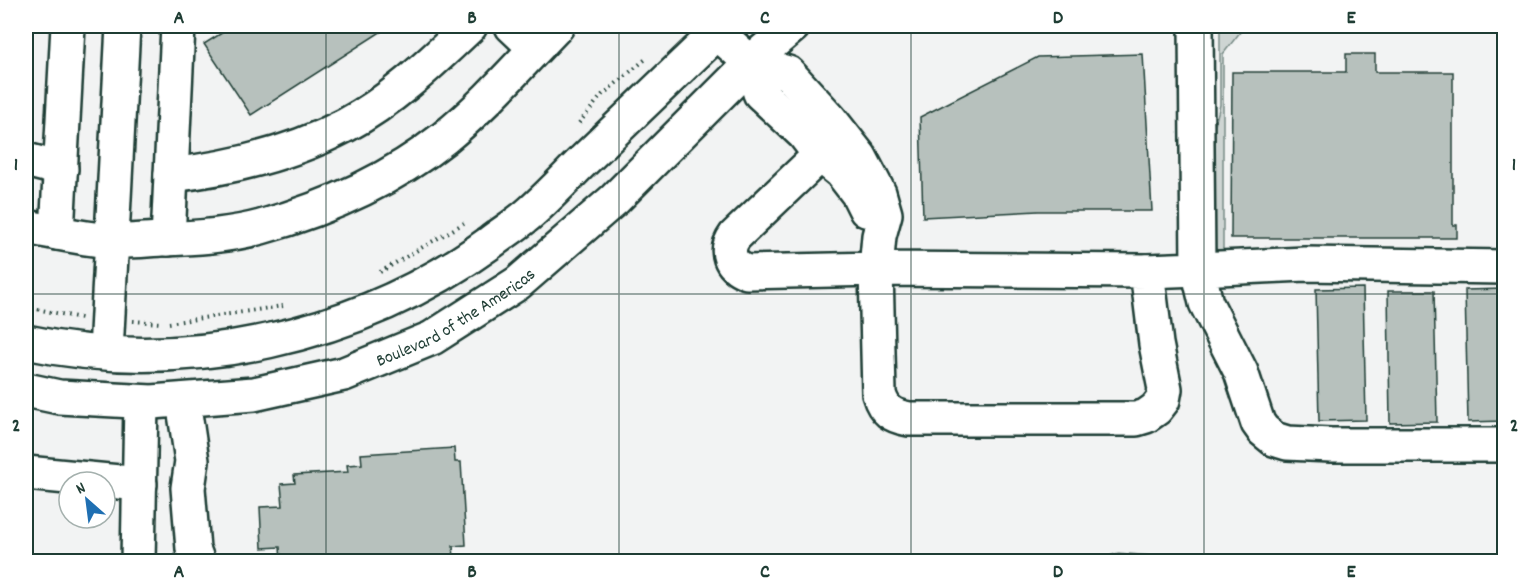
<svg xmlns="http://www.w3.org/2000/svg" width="1530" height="587" font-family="Dekko,sans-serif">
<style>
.green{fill:#ced5d3;stroke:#768984;stroke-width:1.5}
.water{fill:#a1adaa;stroke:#6d807b;stroke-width:1.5}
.building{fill:#b7c1bd;stroke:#1f3d34;stroke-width:1.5}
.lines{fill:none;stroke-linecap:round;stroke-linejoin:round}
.minor-casing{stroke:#1f3d34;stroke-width:38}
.path{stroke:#1f3d34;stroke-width:4;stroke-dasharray:1.5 4.5;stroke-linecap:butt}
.minor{stroke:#fff;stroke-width:33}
.grid{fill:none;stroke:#1f3d34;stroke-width:1.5;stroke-opacity:0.55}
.labels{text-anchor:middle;stroke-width:5;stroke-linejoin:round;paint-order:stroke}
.street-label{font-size:18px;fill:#1f3d34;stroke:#fff}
.neatline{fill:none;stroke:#1f3d34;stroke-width:2}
.grid-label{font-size:20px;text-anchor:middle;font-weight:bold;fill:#1f3d34}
</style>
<rect width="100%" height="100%" fill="#f2f3f3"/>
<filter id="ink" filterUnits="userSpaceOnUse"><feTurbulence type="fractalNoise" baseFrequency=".0167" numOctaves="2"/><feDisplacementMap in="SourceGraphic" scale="12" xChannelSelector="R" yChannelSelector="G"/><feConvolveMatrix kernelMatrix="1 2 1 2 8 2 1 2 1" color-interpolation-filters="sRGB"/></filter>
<g filter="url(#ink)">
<!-- green -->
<polygon class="green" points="1220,26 1241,26 1241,31 1223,54 1223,253 1212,247 1208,152 1220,105"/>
<!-- water -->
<polygon class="water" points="1118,553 1152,556 1175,561 1095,561"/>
<!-- building -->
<g class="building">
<polygon points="233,26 390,26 251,115 204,44"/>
<polygon points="1143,54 1152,211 1038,211 923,217 920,117 1038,57"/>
<polygon points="1346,54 1375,54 1375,72 1453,72 1453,225 1457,225 1457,238 1231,238 1232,72 1346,72"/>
<polygon points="1363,288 1366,420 1319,421 1316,289"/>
<polygon points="1504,289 1504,421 1468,422 1465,290"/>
<polygon points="1388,291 1434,291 1437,422 1390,423"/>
<polygon points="454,448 455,462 461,462 466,545 453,546 454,558 441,559 441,562 281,562 280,547 262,548 260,507 283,506 281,484 295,483 294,475 348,472 347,465 362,464 361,454"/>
</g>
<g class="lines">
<defs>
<g id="minor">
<polyline points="512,26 535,48"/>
<path d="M710 26 751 63 788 73 830 119 860 157 879 193 885 214 879 236 876 269 879 394C884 411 892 416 909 419H1136L1146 416 1156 409 1163 400 1165 389 1156 344 1147 271 876 269 747 272C730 266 724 251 735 236L820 155"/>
<polyline points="751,63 760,93 804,134 820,155 841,172 858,194 866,210"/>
<polyline points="26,160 61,169"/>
<path d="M171 175C232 168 291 154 346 125 393 100 432 62 470 26"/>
<path d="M26 227C54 232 83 239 111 241 127 242 145 240 161 239 194 238 228 236 261 227 325 209 391 180 444 138 486 104 520 64 557 26"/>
<polyline points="57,233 68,26"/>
<polyline points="168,239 178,26"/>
<polyline points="1504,267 1305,264 1198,269 1206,303 1241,372 1258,423 1263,430 1274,439 1287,443 1331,445 1504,445"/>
<polyline points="1147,271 1198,269 1196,26"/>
<path d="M26 342C185 376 359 338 491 242 504 232 519 223 531 212 548 197 564 180 580 164 628 118 676 72 724 26"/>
<polyline points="106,352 123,26"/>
<path id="s1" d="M26 390 59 397 152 402 254 394 344 374 432 338 518 283 615 199 761 53 793 26"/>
<polyline points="183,400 192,461 188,488 193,549 198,562"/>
<polyline points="26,473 140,484"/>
<polyline points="138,562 141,402"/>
</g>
</defs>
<!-- minor casing -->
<use href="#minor" class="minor-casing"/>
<!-- path -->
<g class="path">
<polyline points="579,123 602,95 647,58"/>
<polyline points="380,272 464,223"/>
<polyline points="26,307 81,318"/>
<polyline points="133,321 161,323"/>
<polyline points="169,323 283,306"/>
</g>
<!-- minor -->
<use href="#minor" class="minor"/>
</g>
</g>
<!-- grid -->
<path class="grid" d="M326 26V562M619 26V562M911 26V562M1204 26V562M26 294H1504"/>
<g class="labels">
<!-- street labels -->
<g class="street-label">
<text dy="6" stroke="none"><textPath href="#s1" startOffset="447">Boulevard of the Americas</textPath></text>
</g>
</g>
<!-- margin -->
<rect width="1530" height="587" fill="none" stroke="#fff" stroke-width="66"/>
<!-- north arrow -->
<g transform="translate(87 500) rotate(332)"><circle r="28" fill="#ffffff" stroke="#a5b1ae" stroke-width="1.5"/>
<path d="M0-4.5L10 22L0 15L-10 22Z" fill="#1f6fb2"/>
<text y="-9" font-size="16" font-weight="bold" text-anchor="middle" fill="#1f3d34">N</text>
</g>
<rect x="33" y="33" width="1464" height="521" class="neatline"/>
<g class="grid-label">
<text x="179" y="23">A</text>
<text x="472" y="23">B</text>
<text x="765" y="23">C</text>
<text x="1058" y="23">D</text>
<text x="1351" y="23">E</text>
<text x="16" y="170">1</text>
<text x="1514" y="170">1</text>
<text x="16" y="431">2</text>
<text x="1514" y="431">2</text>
<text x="179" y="577">A</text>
<text x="472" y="577">B</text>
<text x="765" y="577">C</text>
<text x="1058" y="577">D</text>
<text x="1351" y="577">E</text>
</g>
</svg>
